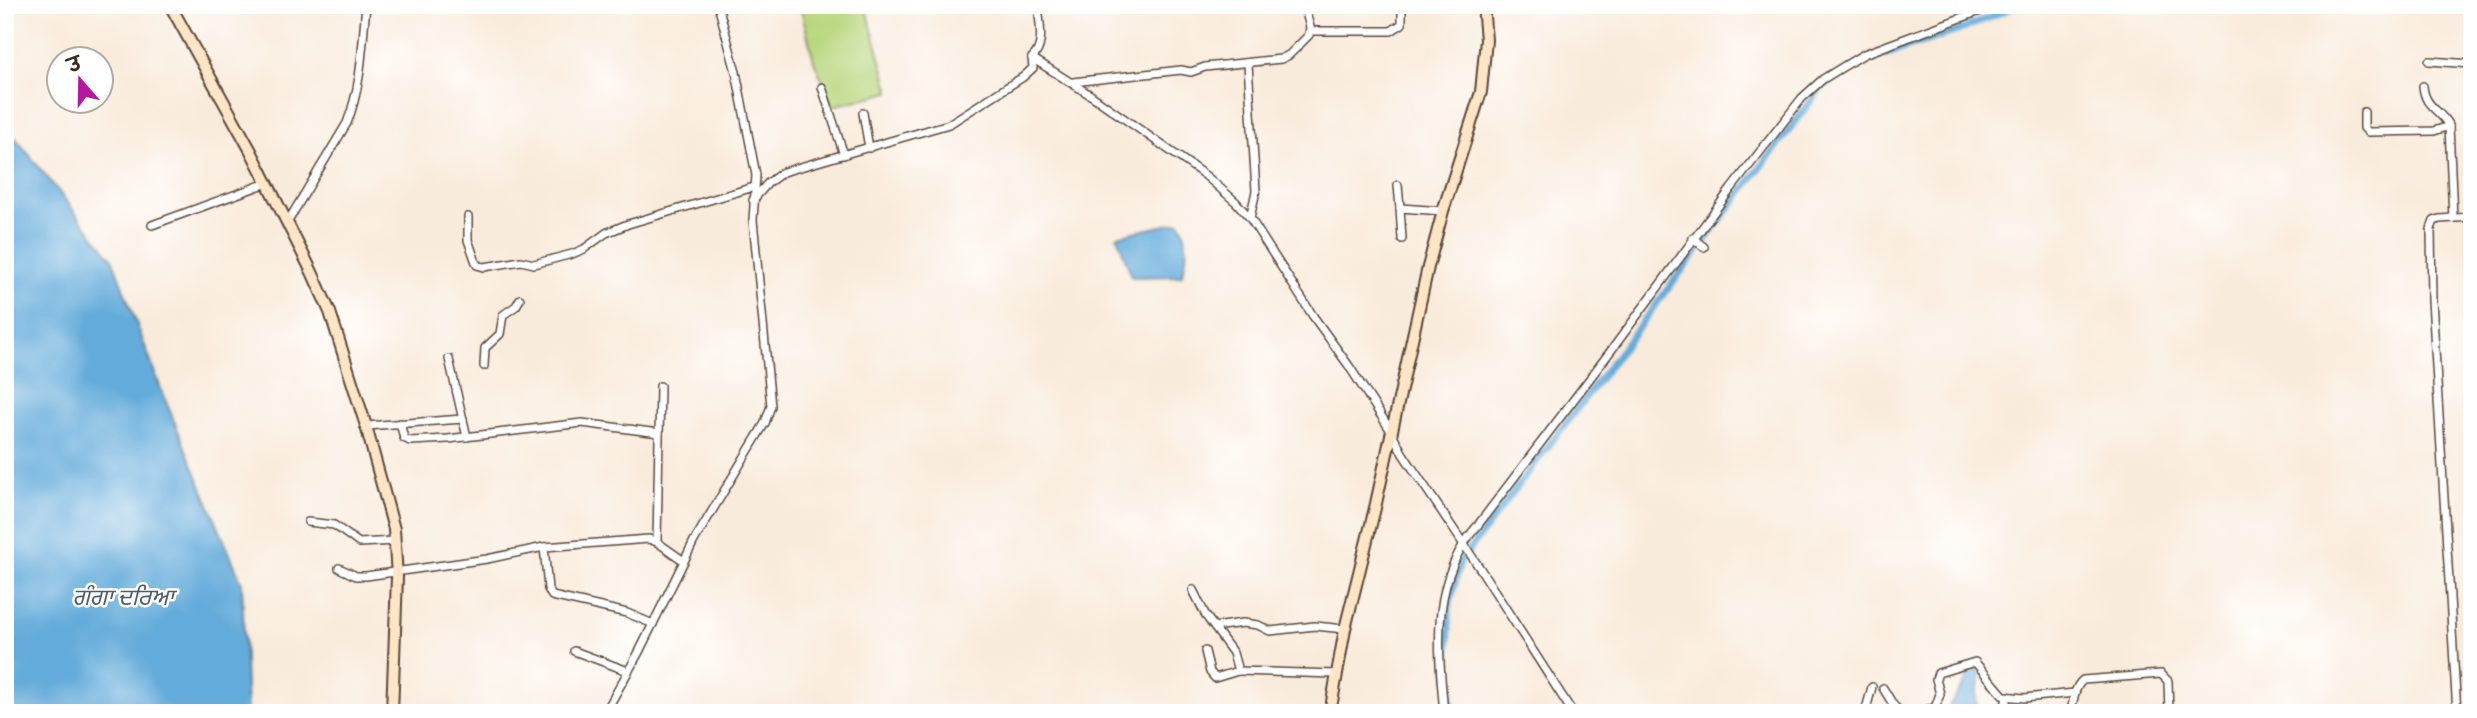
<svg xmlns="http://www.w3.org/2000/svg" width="2477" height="718" font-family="Itim,'Playpen Sans Deva','Noto Sans Gurmukhi',sans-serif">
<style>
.green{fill:#b7d67c;stroke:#79804d;stroke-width:2}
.water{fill:#63abda;stroke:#4f6a7c;stroke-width:2}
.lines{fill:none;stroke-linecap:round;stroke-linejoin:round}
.canal{stroke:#63abda;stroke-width:7}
.street-casing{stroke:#58473a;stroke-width:10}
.secondary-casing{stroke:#58473a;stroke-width:14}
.street{stroke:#fff;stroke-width:7}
.secondary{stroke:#fde5c5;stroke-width:10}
.labels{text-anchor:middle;stroke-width:5;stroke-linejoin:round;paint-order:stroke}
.water-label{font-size:23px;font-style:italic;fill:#4b5e69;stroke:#fff}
</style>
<rect width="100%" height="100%" fill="#fff"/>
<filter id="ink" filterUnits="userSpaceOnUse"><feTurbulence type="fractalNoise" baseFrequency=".0143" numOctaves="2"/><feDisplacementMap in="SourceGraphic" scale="14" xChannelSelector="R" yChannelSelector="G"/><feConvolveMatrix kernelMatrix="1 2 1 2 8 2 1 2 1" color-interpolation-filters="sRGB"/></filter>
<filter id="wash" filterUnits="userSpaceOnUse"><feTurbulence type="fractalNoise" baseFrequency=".00686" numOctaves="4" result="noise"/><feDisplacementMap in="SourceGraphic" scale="28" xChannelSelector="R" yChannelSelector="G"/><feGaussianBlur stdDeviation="1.57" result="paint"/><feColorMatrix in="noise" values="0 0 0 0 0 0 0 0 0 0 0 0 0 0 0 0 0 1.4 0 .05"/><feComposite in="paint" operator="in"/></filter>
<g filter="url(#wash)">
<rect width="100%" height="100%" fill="#f9ebdb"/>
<!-- green -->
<polygon class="green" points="800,5 865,5 890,92 833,106 814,61"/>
<!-- water -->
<g class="water">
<polygon points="5,125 112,258 164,397 242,583 247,713 5,713"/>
<path d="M1179 222C1189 233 1188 263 1181 276L1132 277 1117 236Z"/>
<polygon points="1969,665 1977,666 1981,678 1976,693 1977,713 1945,713 1966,681"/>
</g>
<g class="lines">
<!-- canal -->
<polyline class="canal" points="1452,713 1448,667 1449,607 1460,562 1823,85 1866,61 1963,29 2017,5"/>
</g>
</g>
<g filter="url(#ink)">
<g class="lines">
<defs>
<g id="street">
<polyline points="2468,5 2469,13"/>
<polyline points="1310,31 1391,31 1402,24 1402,5"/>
<polyline points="1032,58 1092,96 1206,176 1236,202 1250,218 1313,316 1349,366 1391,431 1403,454 1481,570 1573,713"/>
<polyline points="2429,61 2472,64"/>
<polyline points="1248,64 1256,191 1250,218"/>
<polyline points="1073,82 1181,70 1191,72 1205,67 1281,59 1289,55 1309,35 1310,27 1304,5"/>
<path d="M2423 86C2425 108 2439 108 2449 126L2453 218"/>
<polyline points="822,87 844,155"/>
<polyline points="2364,112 2364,128 2368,132 2434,131 2449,126"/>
<polyline points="863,113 869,148"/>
<polyline points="1398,185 1400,208"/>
<path d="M753 200 768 183 783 172 949 124 1023 77 1033 68 1032 58C1046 46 1039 22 1038 5"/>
<polyline points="468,217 468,240 477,265 484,267 521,261 534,264 572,254 584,249 606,233 628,224 754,187"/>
<path d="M287 223 347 123C362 85 362 46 366 5"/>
<polyline points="152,225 267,183"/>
<polyline points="1693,238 1704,247"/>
<polyline points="1402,239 1400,208 1443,211"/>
<polyline points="449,359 467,437"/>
<polyline points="484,366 485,348 500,334 503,315 516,306 520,299"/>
<polyline points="400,423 404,438 410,441 448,439 582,423 659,433"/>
<polyline points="366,426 463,419"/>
<polyline points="308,522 334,525 359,543 395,541"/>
<polyline points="657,542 660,386"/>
<polyline points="544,547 548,589 552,596 627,613 653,624"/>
<polyline points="339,568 356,576 366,576 487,559 544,547 649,539 657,542 684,561"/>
<polyline points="1193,590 1206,616 1233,653 1238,671 1336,674"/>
<polyline points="1214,627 1243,623 1258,625 1270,631 1315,626 1345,629"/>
<polyline points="574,651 628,671"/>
<polyline points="1205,651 1210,672 1215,678 1238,671"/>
<polyline points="1883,688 1894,706 1902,713"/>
<polyline points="605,713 639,652 694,541 765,423 771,406 753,220 756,175 736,72 718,5"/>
<path d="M1444 713C1438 646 1430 579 1478 525L1613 348 1731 189 1802 98 1823 79 1864 54 1996 5"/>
<polyline points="1865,713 1872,687"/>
<polyline points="1909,713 1935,708 1940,694 1936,679 1938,673 1975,662 2004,696 2024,698 2075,693"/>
<polyline points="2002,713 2008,696"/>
<path d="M2071 713C2073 702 2074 687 2083 680L2161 674 2168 681 2169 713"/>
<polyline points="2457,713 2432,300 2431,229 2434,221 2439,219 2472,217"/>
</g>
<g id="secondary">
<polyline points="170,5 251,151 312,272 330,312 366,426 394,529 397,577 392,713"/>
<polyline points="1330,713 1345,629 1375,508 1428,267 1443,211 1481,92 1486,40 1483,5"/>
</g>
</defs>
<!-- street casing -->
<use href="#street" class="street-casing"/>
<!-- secondary casing -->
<use href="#secondary" class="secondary-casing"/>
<!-- street -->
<use href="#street" class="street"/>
<!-- secondary -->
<use href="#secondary" class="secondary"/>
</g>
</g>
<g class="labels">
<!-- water labels -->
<g class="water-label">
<text x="123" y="605">ਗੰਗਾ ਦਰਿਆ</text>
</g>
</g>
<!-- margin -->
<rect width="2477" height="718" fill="none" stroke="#fff" stroke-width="28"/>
<!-- north arrow -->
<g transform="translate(80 80) rotate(340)"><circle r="33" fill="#ffffff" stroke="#b1aaa5" stroke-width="2"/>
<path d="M0-5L12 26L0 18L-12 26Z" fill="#b5179e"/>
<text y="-10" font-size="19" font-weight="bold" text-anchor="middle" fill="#3b2a1e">उ</text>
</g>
</svg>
